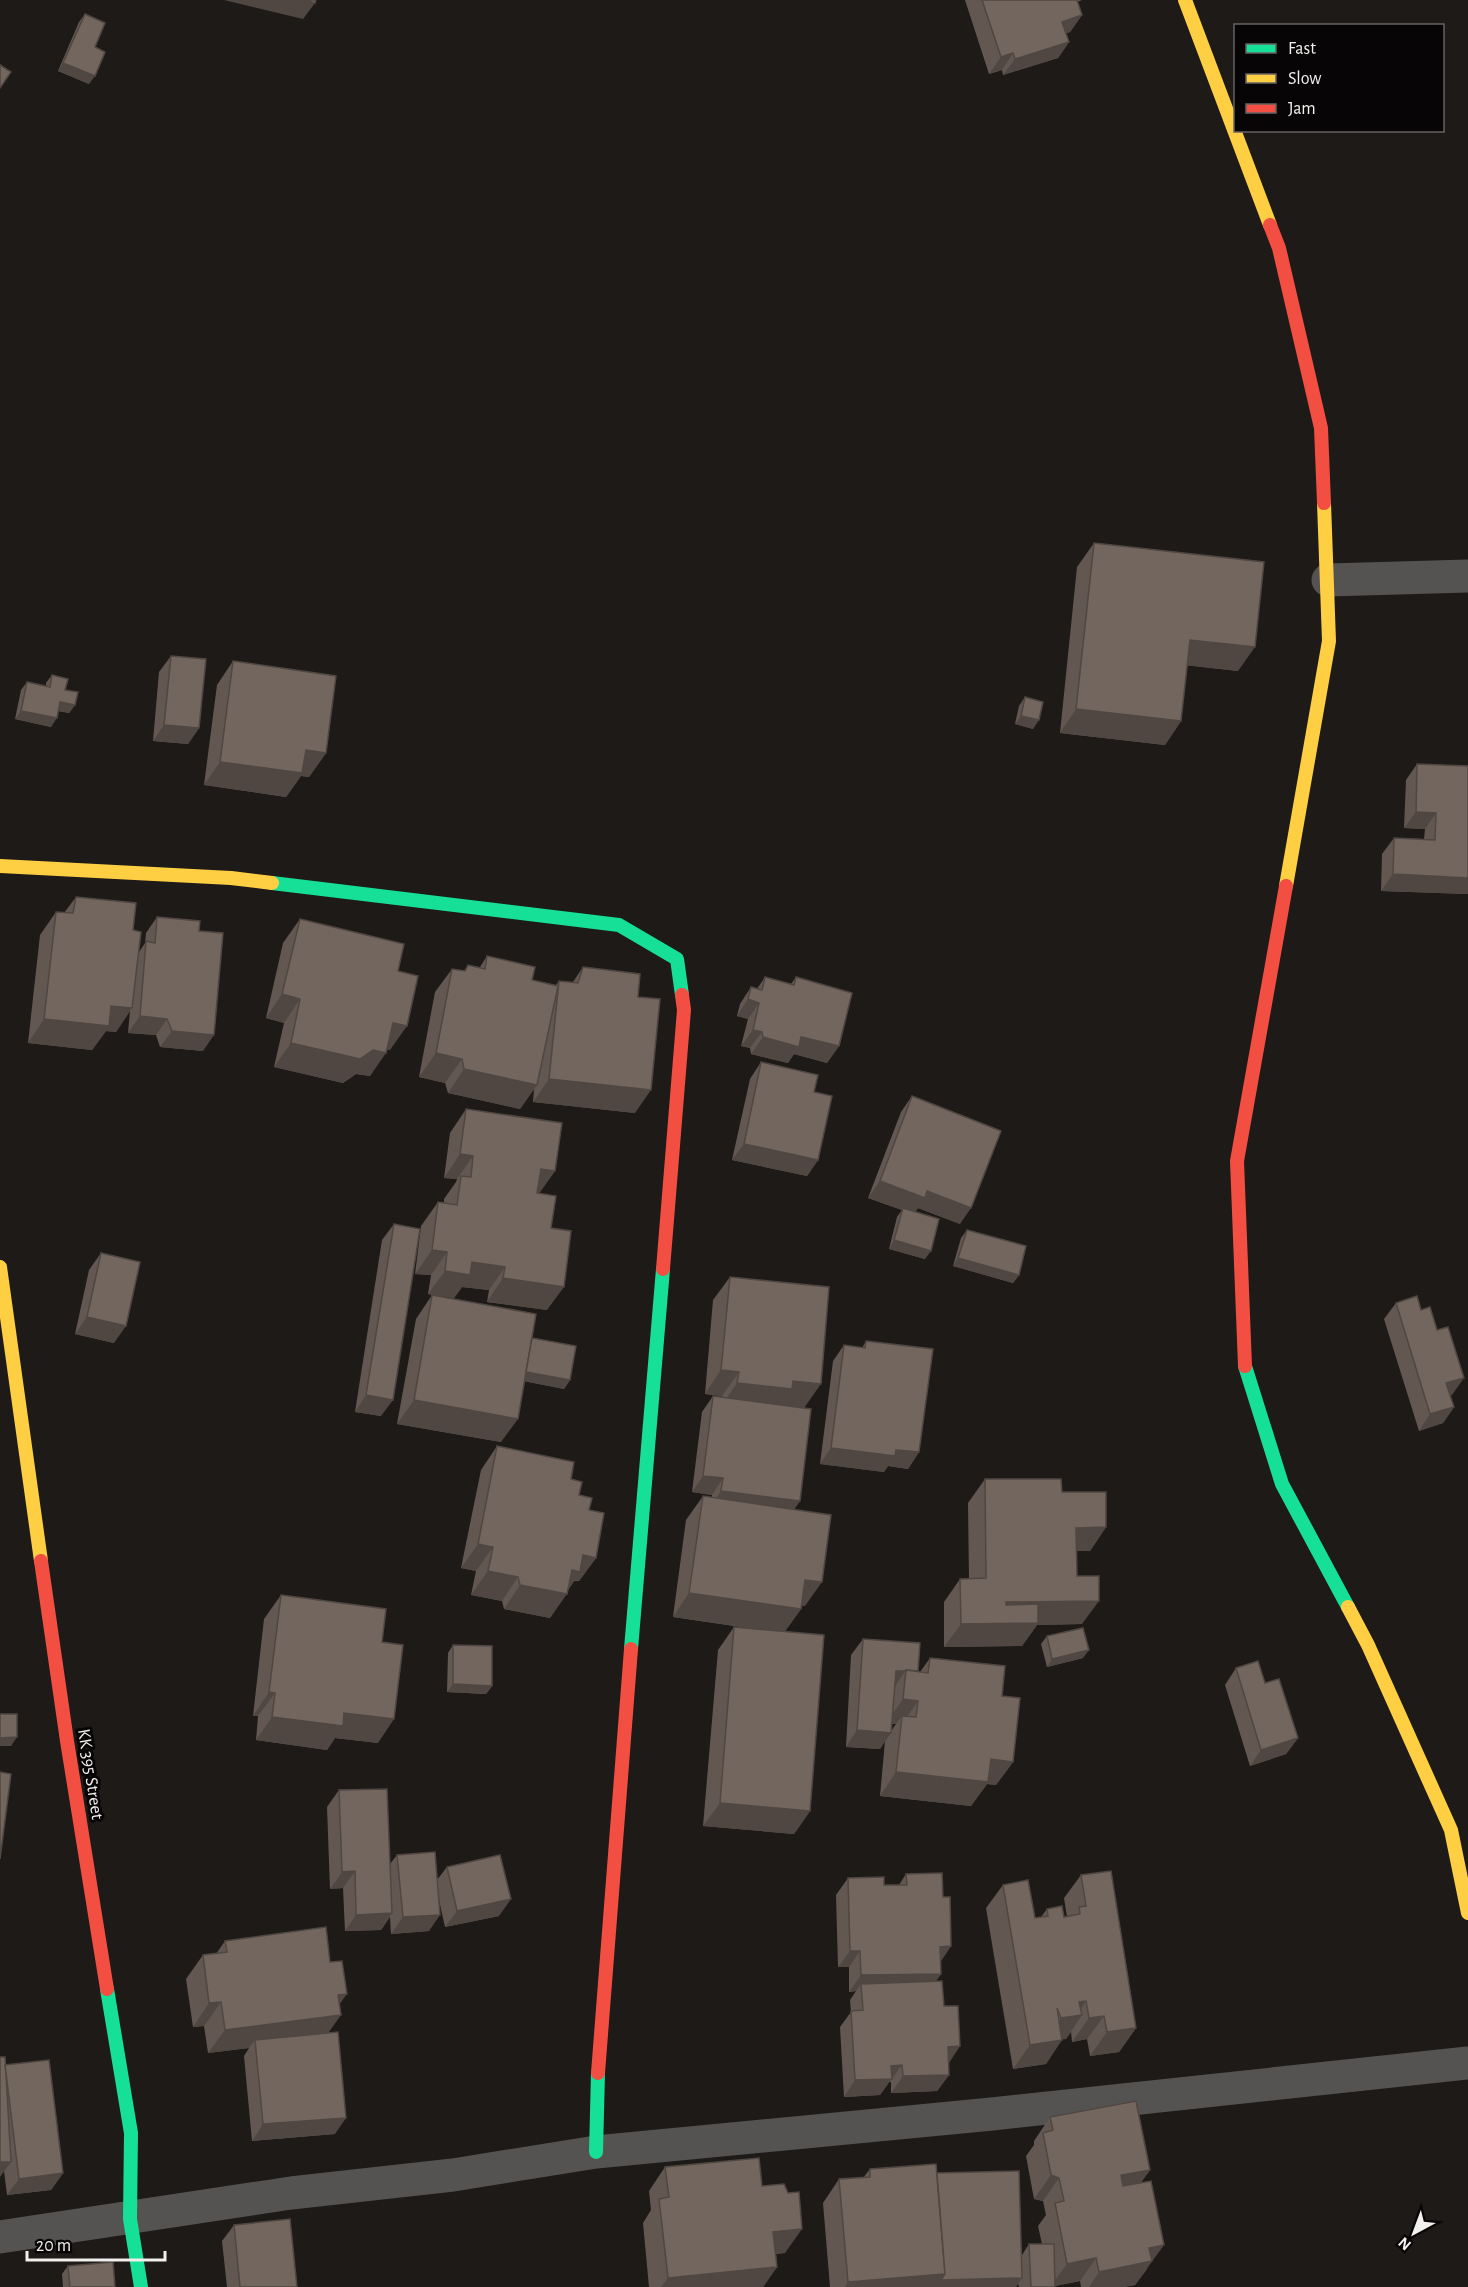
<svg xmlns="http://www.w3.org/2000/svg" width="1468" height="2287" font-family="'Alegreya Sans',sans-serif">
<style>
.lines{fill:none;stroke-linecap:round;stroke-linejoin:round}
.street{stroke:#555352;stroke-width:33}
.fast{stroke:#16e098;stroke-width:14}
.slow{stroke:#ffcf43;stroke-width:14}
.jam{stroke:#f24e42;stroke-width:14}
.wall{fill:#625851;fill-rule:evenodd}
.shaded-wall{fill:#504742}
.building{fill:#72665e;stroke:#504742;stroke-width:1.5}
.labels{text-anchor:middle;stroke-width:6;stroke-linejoin:round;paint-order:stroke}
.street-label{font-size:18px;fill:#f2f0ee;stroke:#070505}
</style>
<rect width="100%" height="100%" fill="#1d1a18"/>
<g class="lines">
<!-- street -->
<g class="street">
<polyline points="1328,580 1468,576"/>
<polyline points="0,2237 291,2193 453,2175 596,2152 992,2114 1468,2063"/>
</g>
<!-- fast -->
<g class="fast">
<polyline points="272,883 619,925 677,959 682,995"/>
<polyline points="1245,1366 1282,1484 1348,1607"/>
<polyline points="631,1649 663,1269"/>
<polyline points="107,1989 131,2133 130,2219 141,2287"/>
<polyline points="596,2152 598,2073"/>
</g>
<!-- slow -->
<g class="slow">
<polyline points="1185,0 1270,225"/>
<polyline points="0,866 231,878 272,883"/>
<polyline points="1286,886 1329,641 1324,503"/>
<polyline points="0,1267 41,1561"/>
<polyline points="1348,1607 1368,1645 1451,1830 1468,1913"/>
</g>
<!-- jam -->
<g class="jam">
<polyline points="1270,225 1279,248 1321,428 1324,503"/>
<polyline points="663,1269 684,1010 682,995"/>
<polyline points="1245,1366 1237,1161 1286,886"/>
<polyline points="41,1561 67,1741 107,1989"/>
<polyline points="598,2073 631,1649"/>
</g>
</g>
<!-- wall -->
<g class="wall">
<polygon points="965,0 1082,0 1077,2 1082,15 1070,32 1066,33 1069,42 1058,58 1003,75 1002,70 989,74"/>
<polygon points="85,14 95,47 89,84 58,71 79,22"/>
<polygon points="1094,543 1238,671 1187,665 1181,721 1165,745 1060,733 1077,567"/>
<polygon points="171,656 199,728 188,744 153,741 159,672"/>
<polygon points="233,661 326,753 309,777 301,776 286,797 204,785 217,685"/>
<polygon points="52,675 75,705 69,713 58,711 51,727 15,719 21,690 27,682 46,686 46,683"/>
<polygon points="1025,697 1033,729 1015,724 1019,706"/>
<polygon points="1417,764 1468,766 1468,894 1381,891 1382,854 1394,838 1424,839 1425,829 1404,828 1406,780"/>
<polygon points="76,897 133,930 139,952 145,943 146,933 157,917 199,931 203,1051 160,1047 156,1035 128,1033 130,1011 116,1032 106,1031 92,1050 28,1043 40,935 56,912 64,913"/>
<polygon points="300,919 398,971 390,1050 387,1049 370,1076 356,1074 343,1083 274,1067 284,1023 266,1018 283,943"/>
<polygon points="487,956 532,980 556,985 559,981 573,982 583,967 638,997 635,1113 533,1102 534,1089 520,1109 448,1093 445,1083 419,1077 435,992 452,969 464,971 468,965 480,967"/>
<polygon points="765,977 791,984 796,977 839,1046 827,1063 794,1054 788,1063 751,1054 750,1048 741,1046 748,1019 737,1016 740,1004 751,987 757,989"/>
<polygon points="761,1062 814,1092 818,1160 807,1176 732,1160 750,1079"/>
<polygon points="912,1096 960,1224 918,1208 915,1212 925,1259 889,1249 897,1217 902,1210 868,1198 901,1112"/>
<polygon points="466,1109 555,1171 539,1193 551,1228 547,1310 487,1302 489,1290 462,1287 454,1298 434,1295 532,1338 570,1380 564,1389 524,1381 501,1442 397,1424 416,1319 432,1295 428,1294 431,1275 415,1274 421,1226 438,1202 444,1203 444,1199 456,1182 457,1179 444,1178 450,1133"/>
<polygon points="394,1224 381,1416 355,1412 382,1240"/>
<polygon points="967,1230 1019,1275 1013,1283 953,1266 961,1238"/>
<polygon points="101,1253 114,1343 75,1334 89,1270"/>
<polygon points="730,1277 804,1408 800,1501 794,1509 805,1606 801,1605 801,1609 785,1631 810,1811 794,1834 703,1826 718,1650 734,1627 754,1629 673,1617 686,1520 703,1496 712,1497 712,1495 692,1492 702,1412 713,1396 722,1397 722,1396 705,1394 713,1300"/>
<polygon points="1396,1303 1421,1310 1452,1395 1450,1395 1454,1407 1443,1423 1419,1431 1384,1319"/>
<polygon points="866,1341 919,1452 908,1469 888,1466 884,1472 820,1464 833,1361 844,1345 862,1348"/>
<polygon points="497,1446 571,1479 579,1495 589,1510 596,1558 579,1581 574,1581 550,1618 504,1609 502,1601 471,1595 476,1571 461,1568 481,1470"/>
<polygon points="985,1479 1062,1492 1106,1527 1090,1551 1077,1551 1077,1576 1082,1624 1037,1625 1022,1646 944,1647 944,1602 960,1579 969,1579 968,1503"/>
<polygon points="281,1595 382,1642 378,1743 335,1738 327,1750 256,1740 258,1716 253,1716 264,1619"/>
<polygon points="1047,1636 1083,1658 1047,1667 1041,1644"/>
<path d="M863 1639 918 1671 920 1672 930 1658 1002 1696 1013 1762 996 1785 987 1784 971 1806 880 1796 885 1741 880 1749 846 1747 851 1655ZM892 1724H896L891 1731Z"/>
<polygon points="453,1645 492,1686 486,1694 447,1692 448,1653"/>
<polygon points="1236,1668 1265,1683 1298,1738 1286,1754 1250,1766 1225,1685"/>
<polygon points="339,1790 390,1864 397,1855 437,1880 447,1867 499,1916 445,1927 439,1900 429,1931 391,1934 390,1917 381,1930 345,1931 343,1888 330,1889 327,1807"/>
<polygon points="906,1874 943,1897 951,1946 941,1961 941,1974 936,1981 944,2006 960,2046 948,2063 949,2075 937,2091 891,2093 891,2082 889,2082 880,2095 844,2097 840,2027 851,2012 850,2000 856,1991 849,1992 849,1967 838,1967 836,1895 848,1878 884,1885 899,1885"/>
<polygon points="1081,1875 1136,2028 1119,2052 1090,2056 1087,2039 1072,2042 1071,2032 1066,2039 1062,2039 1046,2064 1013,2069 986,1908 1003,1885 1035,1918 1041,1917 1047,1909 1064,1917 1067,1917 1064,1898"/>
<polygon points="225,1941 330,1962 339,2005 328,2033 335,2134 252,2141 244,2056 249,2048 208,2053 204,2026 193,2027 186,1979 203,1955 216,1954"/>
<polygon points="5,2065 63,2173 51,2190 7,2195 4,2171"/>
<polygon points="1050,2117 1150,2170 1141,2182 1147,2269 1135,2285 1124,2287 1081,2287 1080,2281 1055,2286 1055,2287 1019,2287 1018,2283 1016,2287 830,2287 823,2203 839,2179 863,2178 870,2169 937,2173 1022,2255 1029,2244 1042,2244 1038,2226 1046,2215 1043,2201 1034,2199 1026,2156 1034,2145 1034,2141"/>
<polygon points="665,2167 785,2253 776,2254 777,2267 763,2287 649,2287 643,2223 651,2210 649,2191"/>
<polygon points="234,2225 297,2287 227,2287 222,2241"/>
<polygon points="68,2266 115,2287 63,2287 62,2274"/>
</g>
<!-- shaded-wall -->
<g class="shaded-wall">
<polygon points="224,0 303,0 315,3 303,19"/>
<polygon points="1082,15 1070,32 1051,38 1062,22"/>
<polygon points="1069,42 1058,58 1003,75 1015,59"/>
<polygon points="1013,53 1002,70 989,74 1001,57"/>
<polygon points="63,63 95,76 89,84 58,71"/>
<polygon points="1190,640 1255,647 1238,671 1173,664"/>
<polygon points="60,702 75,705 69,713 54,710"/>
<polygon points="1076,709 1181,721 1165,745 1060,733"/>
<polygon points="21,711 57,718 51,727 15,719"/>
<polygon points="1021,716 1039,720 1033,729 1015,724"/>
<polygon points="164,725 199,728 188,744 153,741"/>
<polygon points="306,750 326,753 309,777 301,776 286,797 204,785 220,762"/>
<polygon points="1416,812 1436,813 1425,829 1404,828"/>
<polygon points="1393,874 1468,878 1468,894 1381,891"/>
<polygon points="282,994 300,999 284,1023 266,1018"/>
<polygon points="748,999 759,1003 748,1019 737,1016"/>
<polygon points="111,1006 132,1008 116,1032 106,1031 92,1050 28,1043 44,1019"/>
<polygon points="140,1016 167,1019 156,1035 128,1033"/>
<polygon points="393,1023 407,1026 390,1050 377,1046"/>
<polygon points="753,1030 762,1032 750,1048 741,1046"/>
<polygon points="172,1031 214,1035 203,1051 160,1047"/>
<polygon points="763,1037 801,1037 839,1046 827,1063 794,1054 788,1063 751,1054"/>
<polygon points="291,1043 373,1050 386,1053 370,1076 356,1074 343,1083 274,1067"/>
<polygon points="436,1053 462,1059 445,1083 419,1077"/>
<polygon points="464,1069 537,1085 520,1109 448,1093"/>
<polygon points="549,1079 651,1090 635,1113 533,1102"/>
<polygon points="744,1144 818,1160 807,1176 732,1160"/>
<polygon points="460,1154 473,1156 457,1179 444,1178"/>
<polygon points="541,1169 555,1171 538,1195 524,1193"/>
<polygon points="880,1181 927,1191 971,1208 960,1224 918,1208 913,1215 903,1208 902,1210 868,1198"/>
<polygon points="894,1240 931,1251 925,1259 889,1249"/>
<polygon points="432,1250 447,1252 431,1275 415,1274"/>
<polygon points="958,1258 1019,1275 1013,1283 953,1266"/>
<polygon points="472,1262 505,1267 489,1290 462,1287 454,1298 428,1294 445,1271"/>
<polygon points="503,1278 564,1287 547,1310 487,1302"/>
<polygon points="87,1317 126,1326 114,1343 75,1334"/>
<polygon points="721,1370 739,1372 722,1396 705,1394"/>
<polygon points="519,1371 570,1380 564,1389 513,1379"/>
<polygon points="1464,1378 1452,1395 1435,1399 1446,1383"/>
<polygon points="793,1381 821,1384 804,1408 721,1407 737,1383"/>
<polygon points="366,1395 393,1400 381,1416 355,1412"/>
<polygon points="414,1400 518,1419 501,1442 397,1424"/>
<polygon points="1454,1407 1443,1423 1419,1431 1430,1414"/>
<polygon points="831,1448 896,1450 919,1452 908,1469 888,1466 884,1472 820,1464"/>
<polygon points="703,1476 723,1478 712,1495 692,1492"/>
<polygon points="721,1491 800,1501 789,1517 710,1507"/>
<polygon points="1106,1527 1090,1551 1060,1551 1076,1528"/>
<polygon points="478,1544 493,1547 476,1571 461,1568"/>
<polygon points="583,1555 596,1558 579,1581 574,1580 565,1594 567,1594 550,1618 504,1609 520,1585 572,1570"/>
<polygon points="488,1571 518,1577 502,1601 471,1595"/>
<polygon points="805,1580 822,1582 805,1606 788,1603"/>
<polygon points="689,1593 801,1609 784,1633 673,1617"/>
<polygon points="1099,1601 1082,1624 1037,1625 1022,1646 944,1647 961,1624 1006,1602"/>
<polygon points="1089,1650 1083,1658 1047,1667 1052,1659"/>
<polygon points="896,1671 905,1671 894,1688"/>
<polygon points="453,1684 492,1686 486,1694 447,1692"/>
<polygon points="269,1692 275,1693 258,1716 253,1716"/>
<polygon points="903,1699 918,1701 901,1725 902,1716 896,1724 886,1723"/>
<polygon points="344,1713 394,1719 378,1743 335,1738 327,1750 256,1740 272,1717"/>
<polygon points="857,1730 891,1733 880,1749 846,1747"/>
<polygon points="17,1737 11,1746 0,1746 0,1738"/>
<polygon points="1298,1738 1286,1754 1250,1766 1261,1750"/>
<polygon points="991,1759 1013,1762 996,1785 987,1784 971,1806 880,1796 896,1772"/>
<polygon points="720,1803 810,1811 794,1834 703,1826"/>
<polygon points="355,1871 343,1888 330,1889 342,1872"/>
<polygon points="511,1899 499,1916 445,1927 457,1911"/>
<polygon points="392,1913 381,1930 345,1931 356,1915"/>
<polygon points="440,1915 429,1931 391,1934 403,1917"/>
<polygon points="951,1946 940,1962 940,1947"/>
<polygon points="850,1951 860,1951 849,1967 838,1967"/>
<polygon points="941,1974 930,1990 861,1984 856,1991 849,1992 861,1975"/>
<polygon points="347,1994 331,2016 341,2015 324,2039 255,2040 249,2048 208,2053 225,2030 338,1995"/>
<polygon points="1086,2001 1076,2016 1082,2015 1066,2039 1045,2042 1061,2018 1079,2002"/>
<polygon points="221,2002 204,2026 193,2027 209,2003"/>
<polygon points="1104,2016 1087,2039 1072,2042 1089,2018"/>
<polygon points="1136,2028 1119,2052 1090,2056 1107,2032"/>
<polygon points="1062,2040 1046,2064 1013,2069 1030,2045"/>
<polygon points="960,2046 949,2063 936,2063 948,2047"/>
<polygon points="902,2065 880,2095 844,2097 855,2080 891,2066"/>
<polygon points="949,2075 937,2091 891,2093 903,2076"/>
<polygon points="346,2118 335,2134 252,2141 263,2124"/>
<polygon points="0,2162 11,2162 0,2177"/>
<polygon points="1150,2170 1133,2194 1105,2199 1121,2175"/>
<polygon points="63,2173 51,2190 7,2195 19,2179"/>
<polygon points="1051,2175 1059,2178 1043,2201 1034,2199"/>
<polygon points="802,2229 785,2253 757,2255 773,2232"/>
<polygon points="1164,2245 1135,2285 1124,2287 1089,2287 1099,2272 1149,2248"/>
<polygon points="1096,2258 1080,2281 1050,2287 1067,2264"/>
<polygon points="777,2267 763,2287 661,2287 668,2278"/>
<polygon points="945,2274 1022,2278 1016,2287 845,2287 848,2282"/>
</g>
<!-- building -->
<g class="building">
<polygon points="303,0 316,0 315,3"/>
<polygon points="982,0 1077,0 1082,15 1062,22 1069,42 1015,59 1013,53 1001,57"/>
<polygon points="85,14 105,23 95,47 105,52 95,76 63,63"/>
<polygon points="0,65 11,72 0,88"/>
<polygon points="1094,543 1264,562 1255,647 1190,640 1181,721 1076,709"/>
<polygon points="171,656 206,659 199,728 164,725"/>
<polygon points="233,661 336,676 326,753 306,750 302,773 220,762"/>
<polygon points="52,675 68,679 65,690 78,692 75,705 60,702 57,718 21,711 27,682 50,687"/>
<polygon points="1025,697 1043,702 1039,720 1021,716"/>
<polygon points="1417,764 1468,766 1468,878 1393,874 1394,838 1435,840 1436,813 1416,812"/>
<polygon points="76,897 136,903 133,930 141,932 132,1008 111,1006 109,1026 44,1019 56,912 73,913"/>
<polygon points="157,917 200,921 199,931 223,933 214,1035 172,1031 167,1019 140,1016 146,941 155,943"/>
<polygon points="300,919 404,944 398,971 418,976 407,1026 393,1023 386,1053 373,1050 360,1059 291,1043 300,999 282,994"/>
<polygon points="487,956 535,967 532,980 558,986 537,1085 464,1069 462,1059 436,1053 452,969 465,971 468,965 485,969"/>
<polygon points="583,967 640,974 638,997 660,999 651,1090 549,1079 559,981 578,983"/>
<polygon points="765,977 794,985 796,977 852,993 839,1046 801,1037 799,1047 763,1037 762,1032 753,1030 759,1003 748,999 751,987 762,990"/>
<polygon points="761,1062 818,1075 814,1092 832,1096 818,1160 744,1144"/>
<polygon points="912,1096 1001,1131 971,1208 927,1191 925,1198 880,1181"/>
<polygon points="466,1109 562,1123 555,1171 541,1169 537,1193 556,1196 551,1228 571,1231 564,1287 503,1278 505,1267 472,1262 470,1275 445,1271 447,1252 432,1250 438,1202 457,1205 461,1176 471,1177 473,1156 460,1154"/>
<polygon points="903,1208 939,1219 931,1251 894,1240"/>
<polygon points="394,1224 420,1229 393,1400 366,1395"/>
<polygon points="967,1230 1026,1246 1019,1275 958,1258"/>
<polygon points="101,1253 140,1262 126,1326 87,1317"/>
<polygon points="730,1277 829,1287 821,1384 793,1381 792,1389 737,1383 739,1372 721,1370"/>
<polygon points="432,1295 536,1314 518,1419 414,1400"/>
<polygon points="1417,1296 1421,1310 1430,1307 1437,1330 1448,1327 1464,1378 1446,1383 1454,1407 1430,1414 1396,1303"/>
<polygon points="532,1338 576,1346 570,1380 526,1372"/>
<polygon points="866,1341 933,1349 919,1452 896,1450 895,1456 831,1448 844,1345 865,1348"/>
<polygon points="713,1396 811,1409 800,1501 721,1491 723,1478 703,1476"/>
<polygon points="497,1446 574,1462 571,1479 582,1482 579,1495 592,1498 589,1510 604,1513 596,1558 583,1555 580,1572 572,1570 567,1594 520,1585 518,1577 488,1571 493,1547 478,1544"/>
<polygon points="985,1479 1061,1479 1062,1492 1106,1492 1106,1527 1076,1528 1077,1576 1099,1576 1099,1601 1006,1602 1006,1605 1038,1604 1038,1623 961,1624 960,1579 986,1578"/>
<polygon points="703,1496 831,1515 822,1582 805,1580 801,1609 689,1593"/>
<polygon points="281,1595 386,1609 382,1642 403,1645 394,1719 344,1713 343,1726 272,1717 275,1693 269,1692"/>
<polygon points="734,1627 824,1635 810,1811 720,1803"/>
<polygon points="1083,1628 1089,1650 1052,1659 1047,1636"/>
<polygon points="863,1639 920,1643 918,1671 906,1670 905,1671 896,1671 891,1733 857,1730"/>
<polygon points="453,1645 492,1646 492,1686 453,1684"/>
<polygon points="930,1658 1005,1666 1002,1696 1020,1698 1013,1762 991,1759 988,1782 896,1772 902,1716 916,1717 918,1701 903,1699 906,1670 928,1673"/>
<polygon points="1258,1661 1265,1683 1279,1679 1298,1738 1261,1750 1236,1668"/>
<polygon points="0,1714 17,1714 17,1737 0,1738"/>
<polygon points="0,1772 11,1774 0,1859"/>
<polygon points="387,1789 392,1913 356,1915 355,1871 342,1872 339,1790"/>
<polygon points="435,1852 440,1915 403,1917 397,1855"/>
<polygon points="500,1855 511,1899 457,1911 447,1867"/>
<polygon points="1111,1871 1136,2028 1107,2032 1104,2016 1089,2018 1086,2001 1079,2002 1082,2015 1061,2018 1057,2008 1062,2040 1030,2045 1003,1885 1028,1880 1035,1918 1048,1916 1047,1909 1062,1906 1064,1917 1080,1914 1079,1907 1086,1906 1081,1875"/>
<polygon points="942,1873 943,1897 950,1897 951,1946 940,1947 941,1974 861,1975 860,1951 850,1951 848,1878 884,1877 884,1885 907,1885 906,1874"/>
<polygon points="326,1927 330,1962 342,1961 347,1994 338,1995 341,2015 225,2030 221,2002 209,2003 203,1955 227,1952 225,1941"/>
<polygon points="942,1981 944,2006 958,2006 960,2046 948,2047 949,2075 903,2076 902,2065 891,2066 892,2079 855,2080 851,2011 863,2010 861,1984"/>
<polygon points="338,2032 346,2118 263,2124 255,2040"/>
<polygon points="0,2057 5,2057 11,2162 0,2162"/>
<polygon points="49,2060 63,2173 19,2179 5,2065"/>
<polygon points="1136,2101 1150,2170 1121,2175 1123,2186 1151,2181 1164,2245 1149,2248 1152,2261 1099,2272 1096,2258 1067,2264 1055,2203 1064,2201 1059,2178 1051,2175 1043,2133 1053,2130 1050,2117"/>
<polygon points="759,2158 762,2186 784,2184 788,2193 799,2192 802,2229 773,2232 777,2267 668,2278 659,2199 669,2197 665,2167"/>
<polygon points="936,2164 945,2274 848,2282 839,2179 870,2177 870,2169"/>
<polygon points="1019,2171 1022,2278 941,2280 945,2274 937,2173"/>
<polygon points="290,2219 297,2287 240,2287 234,2225"/>
<polygon points="1029,2244 1054,2244 1055,2287 1031,2287"/>
<polygon points="113,2262 115,2287 70,2287 68,2266"/>
</g>
<g class="labels">
<!-- street labels -->
<g class="street-label">
<text transform="translate(91 1774) rotate(81)" y="6">KK 395 Street</text>
</g>
</g>
<!-- legend -->
<rect x="1234" y="24" width="210" height="108" fill="#070505" stroke="#656362" stroke-width="1.5"/>
<rect x="1246" y="44" width="30" height="9" fill="#16e098" stroke="#656362" stroke-width="1.5"/>
<text x="1288" y="54" font-size="18" fill="#f2f0ee">Fast</text>
<rect x="1246" y="74" width="30" height="9" fill="#ffcf43" stroke="#656362" stroke-width="1.5"/>
<text x="1288" y="84" font-size="18" fill="#f2f0ee">Slow</text>
<rect x="1246" y="104" width="30" height="9" fill="#f24e42" stroke="#656362" stroke-width="1.5"/>
<text x="1288" y="114" font-size="18" fill="#f2f0ee">Jam</text>
<!-- north arrow -->
<g transform="translate(1414 2233) rotate(221)" stroke="#070505" stroke-width="4.5" paint-order="stroke">
<path d="M0-4.5L10 22L0 15L-10 22Z" fill="#f2f0ee"/>
<text y="-9" font-size="16" font-weight="bold" text-anchor="middle" fill="#f2f0ee">N</text>
</g>
<!-- scale -->
<path d="M27 2251v9h138v-9" fill="none" stroke="#f2f0ee" stroke-width="3"/>
<text x="36" y="2251" font-size="18" fill="#f2f0ee" stroke="#070505" stroke-width="4.5" paint-order="stroke">20 m</text>
</svg>
